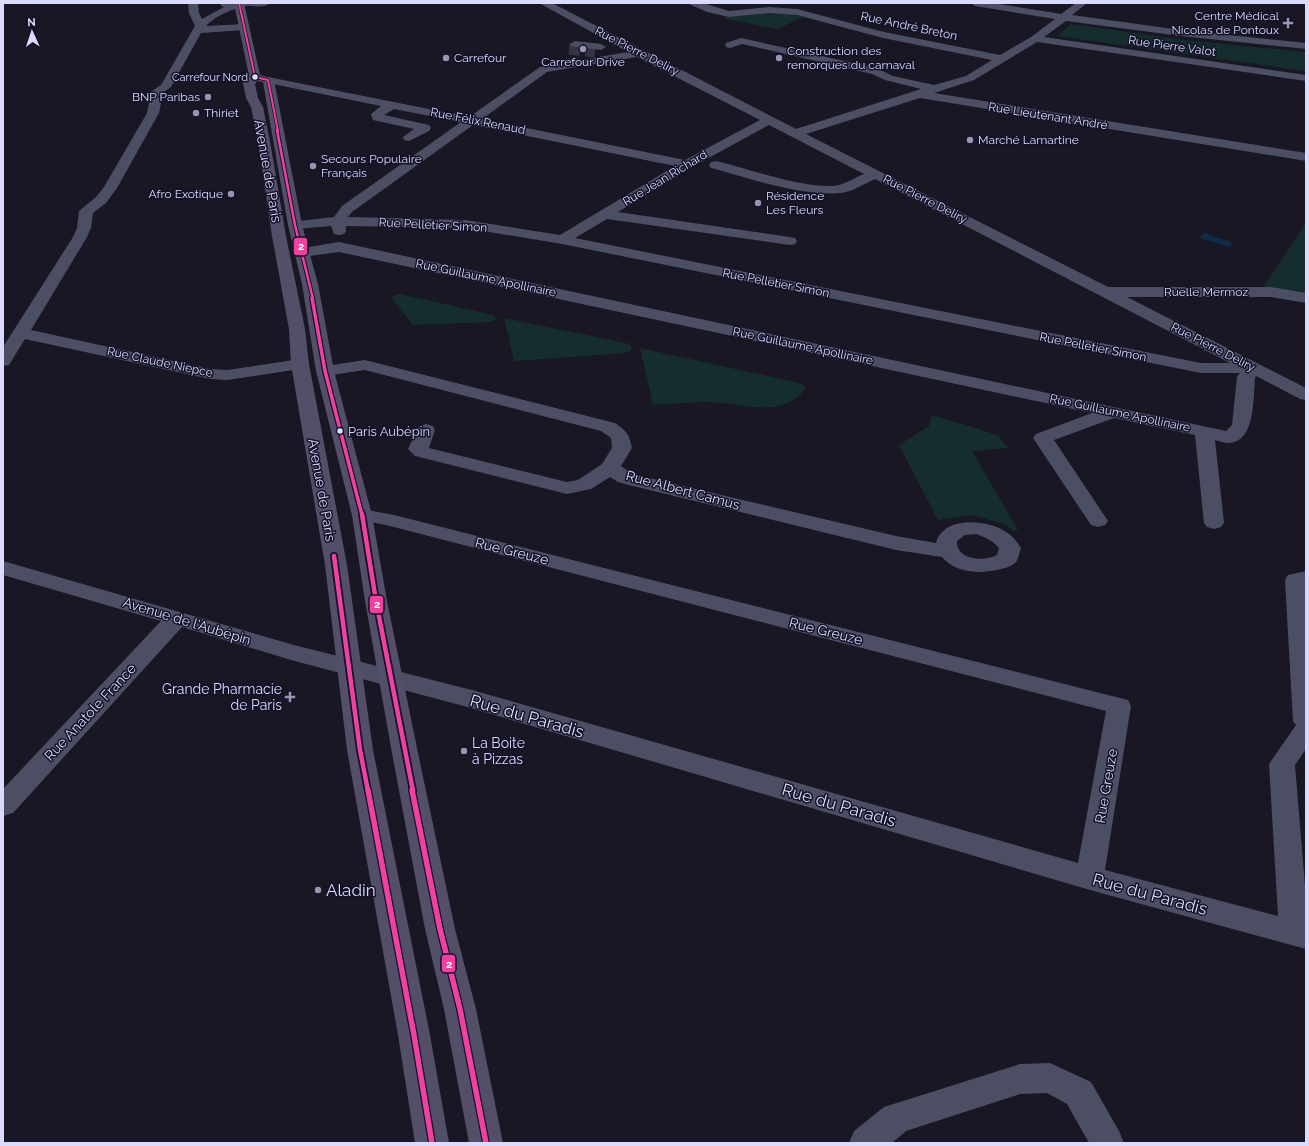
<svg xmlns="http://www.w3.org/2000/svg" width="1309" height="1146" font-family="Raleway,sans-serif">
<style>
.green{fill:#152d2c}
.water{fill:#112a45}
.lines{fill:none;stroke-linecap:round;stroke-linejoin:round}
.minor-tunnel{stroke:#353444;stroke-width:11;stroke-dasharray:11 5.5;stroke-linecap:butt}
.minor{fill:#4c4e63;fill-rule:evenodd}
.major{fill:#544f68;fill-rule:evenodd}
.bus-1-far4-casing{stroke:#131228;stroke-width:3.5}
.bus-1-far3-casing{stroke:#131228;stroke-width:4.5}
.bus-1-far2-casing{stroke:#131228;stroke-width:6}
.bus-1-far1-casing{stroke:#131228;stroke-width:8}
.bus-1-casing{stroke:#131228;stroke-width:8}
.bus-1-far4{stroke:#f240a1;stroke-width:2}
.bus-1-far3{stroke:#f240a1;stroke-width:2.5}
.bus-1-far2{stroke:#f240a1;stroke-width:3.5}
.bus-1-far1{stroke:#f240a1;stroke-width:4.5}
.bus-1{stroke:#f240a1;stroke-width:5.5}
.poi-dot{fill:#9696b1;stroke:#131228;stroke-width:1.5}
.bus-dot{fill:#dadbfd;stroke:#131228;stroke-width:1.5}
.labels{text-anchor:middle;stroke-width:3;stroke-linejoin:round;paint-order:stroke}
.far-bus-label{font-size:11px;fill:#dadbfd;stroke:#131228;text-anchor:end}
.far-poi-label{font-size:12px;fill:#dadbfd;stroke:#131228;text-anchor:start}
.far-street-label{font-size:12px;fill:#dadbfd;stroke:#131228}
.bus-label{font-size:13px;fill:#dadbfd;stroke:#131228;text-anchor:start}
.street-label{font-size:14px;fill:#dadbfd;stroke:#131228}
.poi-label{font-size:14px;fill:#dadbfd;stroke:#131228;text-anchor:end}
.near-street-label{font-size:17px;fill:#dadbfd;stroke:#131228}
.near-poi-label{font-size:17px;fill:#dadbfd;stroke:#131228;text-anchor:start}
.line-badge{stroke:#131228;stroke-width:1.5}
.badge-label{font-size:11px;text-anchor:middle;font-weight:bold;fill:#fff}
</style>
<rect width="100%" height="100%" fill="#181723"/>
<!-- green -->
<g class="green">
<polygon points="749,12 783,12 804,17 777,29 722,18"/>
<polygon points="1071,24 1184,40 1306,52 1306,71 1057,36"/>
<polygon points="1306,223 1306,294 1263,288"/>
<polygon points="401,294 493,315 497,319 491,322 413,325 392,299 393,296"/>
<polygon points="504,318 630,344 632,350 626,353 514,361"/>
<path d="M640 348 799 383 805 386C804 391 802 393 799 396 774 417 738 403 709 402 690 402 671 404 653 405Z"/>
<polygon points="932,415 976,428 999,436 1008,448 972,451 1018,530 1013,531 1004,524 972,515 938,520 899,445 929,426"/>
</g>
<!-- water -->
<polygon class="water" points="1205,233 1234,243 1228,247 1198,237"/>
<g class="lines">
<!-- minor-tunnel -->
<polyline class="minor-tunnel" points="569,49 595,52"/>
<!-- minor -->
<g class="minor">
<path d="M188 3H198L199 13 202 19 224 7 221 6V3H270C264 9 253 5 245 6 232 9 215 16 206 26L245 24 250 27 245 30 201 33 171 87 158 96 161 103 159 113 117 188 106 203 93 213 91 228 87 237 31 330 210 369 227 370 300 359 306 360 309 364 306 368 300 369 227 380 210 379 25 339 9 365 3 366V347L73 237 77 228 79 211 96 197 104 187 147 113 149 103 146 95 161 85 195 26 189 13Z"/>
<path d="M539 3H552L796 129 921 89 885 80 872 74 742 44 730 48 726 47 725 45 726 43 741 38 876 68 893 76 934 85 966 76 992 60 883 38 797 15 769 13 729 17 707 12 691 5 689 3H703L729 11 769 7 797 9 884 32 1000 55 1031 37 1055 19 975 6 970 3H993L1061 14 1076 3H1087L1072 15 1181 30 1306 43V49L1181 36 1066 21 1044 37 1306 75V81L1037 42 974 80 934 93 1306 153V161L920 98 806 134 1108 287H1271L1306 293V303L1271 297H1127L1306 388V400L1300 399 1256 376 1255 378C1253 397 1256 440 1230 443 1225 443 1219 441 1215 440L1224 523 1221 527 1214 529 1207 527 1204 523 1195 435 1114 418 1054 440 1108 521 1105 525 1098 527 1091 525 1033 438 1036 434 1092 413 339 252 302 257 297 255 294 252 297 249 339 242 1226 431 1232 425 1237 377 1240 373H1201L562 244 465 228 346 226V231L344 234 339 235 334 234 331 226 295 229 290 228 288 225 290 222 334 217 342 206 461 122 394 109 384 115 429 125 431 128 429 131 409 141 404 140 403 137 414 129 373 120 371 114 381 106 268 83 264 82 262 80 264 78 268 77 469 117 540 67 628 52ZM637 57 760 120 685 160 482 119 547 72ZM473 125 675 166 560 235 465 220 348 217 352 212ZM769 125 864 174C856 177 847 183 839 185 810 191 746 168 716 161L711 162 709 165 711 168C749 178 802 197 841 193 852 192 864 184 875 179L1230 363H1201L575 238 607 219 790 245 795 244 797 241 795 238 790 237 618 212 692 167Z"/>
<polygon points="575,41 601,44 606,47 601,50 571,46 570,44"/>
<path d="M365 360 615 423C627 432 629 433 632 448L621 466 632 474 896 536 936 543C943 516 987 519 1006 532 1013 536 1017 542 1021 548 1019 553 1019 559 1015 563 1012 566 1006 568 1001 569 982 574 956 574 942 557L896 550 625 484 618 482 610 477 591 489 567 494 415 456 408 449 419 426 426 424 433 426 435 430 429 448 567 482 578 480 602 464 612 448 611 438 601 431 365 370 325 376 319 375 316 371 319 367 325 366ZM976 534C985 537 993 541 999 548L997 555C984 562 956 560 957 541L965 535Z"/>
<polygon points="362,509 394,515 1128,700 1131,706 1105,870 1278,916 1269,764 1296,725 1293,721 1285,580 1288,575 1306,571 1306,749 1295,765 1306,898 1306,949 1090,890 471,708 291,660 182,627 13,813 3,816 3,789 161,621 3,575 3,561 294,645 472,690 1078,863 1106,711 386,525 355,519 352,515 355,511"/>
<polygon points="1050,1063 1091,1082 1119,1131 1124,1143 1089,1143 1067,1104 1047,1093 1020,1094 906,1131 892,1143 849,1143 854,1131 884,1107 1020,1064"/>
</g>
<!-- major -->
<polygon class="major" points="234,3 244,3 260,75 272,78 274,80 302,225 318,284 334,371 372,515 387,601 418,753 455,929 476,1009 503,1143 469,1143 444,1009 425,929 392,753 365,601 352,515 316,371 302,284 288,225 263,82 257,81 255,84 258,98 263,107 271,147 286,236 305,329 309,364 347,565 373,750 430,1035 449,1143 415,1143 398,1035 347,750 325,565 291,364 289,329 272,236 259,147 251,107 246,98 243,83 249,76"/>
<defs>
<g id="bus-1-far4">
<polyline points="239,3 255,77"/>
<polyline points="255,77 268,80 278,131"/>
</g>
<polyline id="bus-1-far3" points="277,130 295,225 313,299"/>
<polyline id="bus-1-far2" points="312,298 325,371 362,515"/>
<g id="bus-1-far1">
<polyline points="362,514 376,601 413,791"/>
<polyline points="334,556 360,750 368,791"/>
</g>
<g id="bus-1">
<polyline points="368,790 414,1035 432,1143"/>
<polyline points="412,790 440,929 460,1009 486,1143"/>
</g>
</defs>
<!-- bus-1-far4 casing -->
<use href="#bus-1-far4" class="bus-1-far4-casing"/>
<!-- bus-1-far3 casing -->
<use href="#bus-1-far3" class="bus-1-far3-casing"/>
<!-- bus-1-far2 casing -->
<use href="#bus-1-far2" class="bus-1-far2-casing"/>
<!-- bus-1-far1 casing -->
<use href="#bus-1-far1" class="bus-1-far1-casing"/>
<!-- bus-1 casing -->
<use href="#bus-1" class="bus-1-casing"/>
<!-- bus-1-far4 -->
<use href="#bus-1-far4" class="bus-1-far4"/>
<!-- bus-1-far3 -->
<use href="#bus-1-far3" class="bus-1-far3"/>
<!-- bus-1-far2 -->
<use href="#bus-1-far2" class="bus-1-far2"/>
<!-- bus-1-far1 -->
<use href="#bus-1-far1" class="bus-1-far1"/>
<!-- bus-1 -->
<use href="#bus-1" class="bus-1"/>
</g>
<!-- markers -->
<g class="poi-dot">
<path d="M1286 17h4v4h4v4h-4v4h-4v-4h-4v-4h4z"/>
<circle cx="583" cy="49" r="4"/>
<circle cx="446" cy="58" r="4"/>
<circle cx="779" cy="58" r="4"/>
<circle cx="208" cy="97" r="4"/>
<circle cx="196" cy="113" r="4"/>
<circle cx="970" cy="140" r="4"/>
<circle cx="313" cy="166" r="4"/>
<circle cx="231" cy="194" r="4"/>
<circle cx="758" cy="203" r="4"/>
<path d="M288 691h4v4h4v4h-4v4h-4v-4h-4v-4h4z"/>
<circle cx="464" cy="751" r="4"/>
<circle cx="318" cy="890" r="4"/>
</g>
<g class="bus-dot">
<circle cx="255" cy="77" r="3.5"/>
<circle cx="340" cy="431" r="3.5"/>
</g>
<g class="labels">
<!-- far-bus labels -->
<g class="far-bus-label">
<text x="248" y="81">Carrefour Nord</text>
</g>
<!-- far-poi labels -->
<g class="far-poi-label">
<text x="1279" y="20" text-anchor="end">Centre Médical<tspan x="1279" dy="14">Nicolas de Pontoux</tspan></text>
<text x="787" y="55">Construction des<tspan x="787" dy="14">remorques du carnaval</tspan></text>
<text x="454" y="62">Carrefour</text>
<text x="583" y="66" text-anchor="middle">Carrefour Drive</text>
<text x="200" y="101" text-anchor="end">BNP Paribas</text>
<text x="204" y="117">Thiriet</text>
<text x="978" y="144">Marché Lamartine</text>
<text x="321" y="163">Secours Populaire<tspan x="321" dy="14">Français</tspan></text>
<text x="223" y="198" text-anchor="end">Afro Exotique</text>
<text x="766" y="200">Résidence<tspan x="766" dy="14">Les Fleurs</tspan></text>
</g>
<!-- far-street labels -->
<g class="far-street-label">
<text transform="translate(909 26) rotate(12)" y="4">Rue André Breton</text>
<text transform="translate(1172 46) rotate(8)" y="4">Rue Pierre Valot</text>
<text transform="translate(637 51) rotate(27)" y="4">Rue Pierre Deliry</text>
<text transform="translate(1048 116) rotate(9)" y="4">Rue Lieutenant André</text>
<text transform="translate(478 121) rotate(11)" y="4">Rue Félix Renaud</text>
<text transform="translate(665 178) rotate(-31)" y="4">Rue Jean Richard</text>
<text transform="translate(925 199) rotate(27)" y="4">Rue Pierre Deliry</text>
<text transform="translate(433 225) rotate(3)" y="4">Rue Pelletier Simon</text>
<text transform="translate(486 278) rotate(12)" y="4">Rue Guillaume Apollinaire</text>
<text transform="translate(776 283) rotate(11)" y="4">Rue Pelletier Simon</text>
<text x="1206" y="296">Ruelle Mermoz</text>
<text transform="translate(803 346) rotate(12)" y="4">Rue Guillaume Apollinaire</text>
<text transform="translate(1093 347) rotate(11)" y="4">Rue Pelletier Simon</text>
<text transform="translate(1213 347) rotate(27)" y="4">Rue Pierre Deliry</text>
<text transform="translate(160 362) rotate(12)" y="4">Rue Claude Niepce</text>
<text transform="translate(1120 413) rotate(12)" y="4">Rue Guillaume Apollinaire</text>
</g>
<!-- bus labels -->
<g class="bus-label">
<text x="348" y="436">Paris Aubépin</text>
</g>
<!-- street labels -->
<g class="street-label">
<text transform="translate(268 171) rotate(80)" y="5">Avenue de Paris</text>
<text transform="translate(322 490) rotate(80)" y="5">Avenue de Paris</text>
<text transform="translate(683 490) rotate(15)" y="5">Rue Albert Camus</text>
<text transform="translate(512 551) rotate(14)" y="5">Rue Greuze</text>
<text transform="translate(187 621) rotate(17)" y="5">Avenue de l'Aubépin</text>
<text transform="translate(826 631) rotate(14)" y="5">Rue Greuze</text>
<text transform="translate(90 712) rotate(-47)" y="5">Rue Anatole France</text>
<text transform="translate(1106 786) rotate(-80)" y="5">Rue Greuze</text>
</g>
<!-- poi labels -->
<g class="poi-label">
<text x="282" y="694">Grande Pharmacie<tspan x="282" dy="16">de Paris</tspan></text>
<text x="472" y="748" text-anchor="start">La Boite<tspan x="472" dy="16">à Pizzas</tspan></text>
</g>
<!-- near-street labels -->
<g class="near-street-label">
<text transform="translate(527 716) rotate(16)" y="6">Rue du Paradis</text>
<text transform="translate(839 805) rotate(16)" y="6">Rue du Paradis</text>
<text transform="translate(1150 894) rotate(15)" y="6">Rue du Paradis</text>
</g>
<!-- near-poi labels -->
<g class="near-poi-label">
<text x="326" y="896">Aladin</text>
</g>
</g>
<g class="line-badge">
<rect x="293" y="237" width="15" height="19" rx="4" fill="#f240a1"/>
<rect x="369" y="595" width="15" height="19" rx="4" fill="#f240a1"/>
<rect x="441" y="954" width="15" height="19" rx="4" fill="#f240a1"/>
</g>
<g class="badge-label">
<text x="301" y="250">2</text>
<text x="377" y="608">2</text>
<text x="449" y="968">2</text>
</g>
<!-- border -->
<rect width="1309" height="1146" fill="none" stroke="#dadbfd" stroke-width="8"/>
<!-- north arrow -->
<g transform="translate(32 32) rotate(357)" stroke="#131228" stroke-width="3" paint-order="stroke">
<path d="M0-3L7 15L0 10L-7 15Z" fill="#dadbfd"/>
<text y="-6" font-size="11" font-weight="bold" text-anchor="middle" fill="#dadbfd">N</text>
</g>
</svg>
